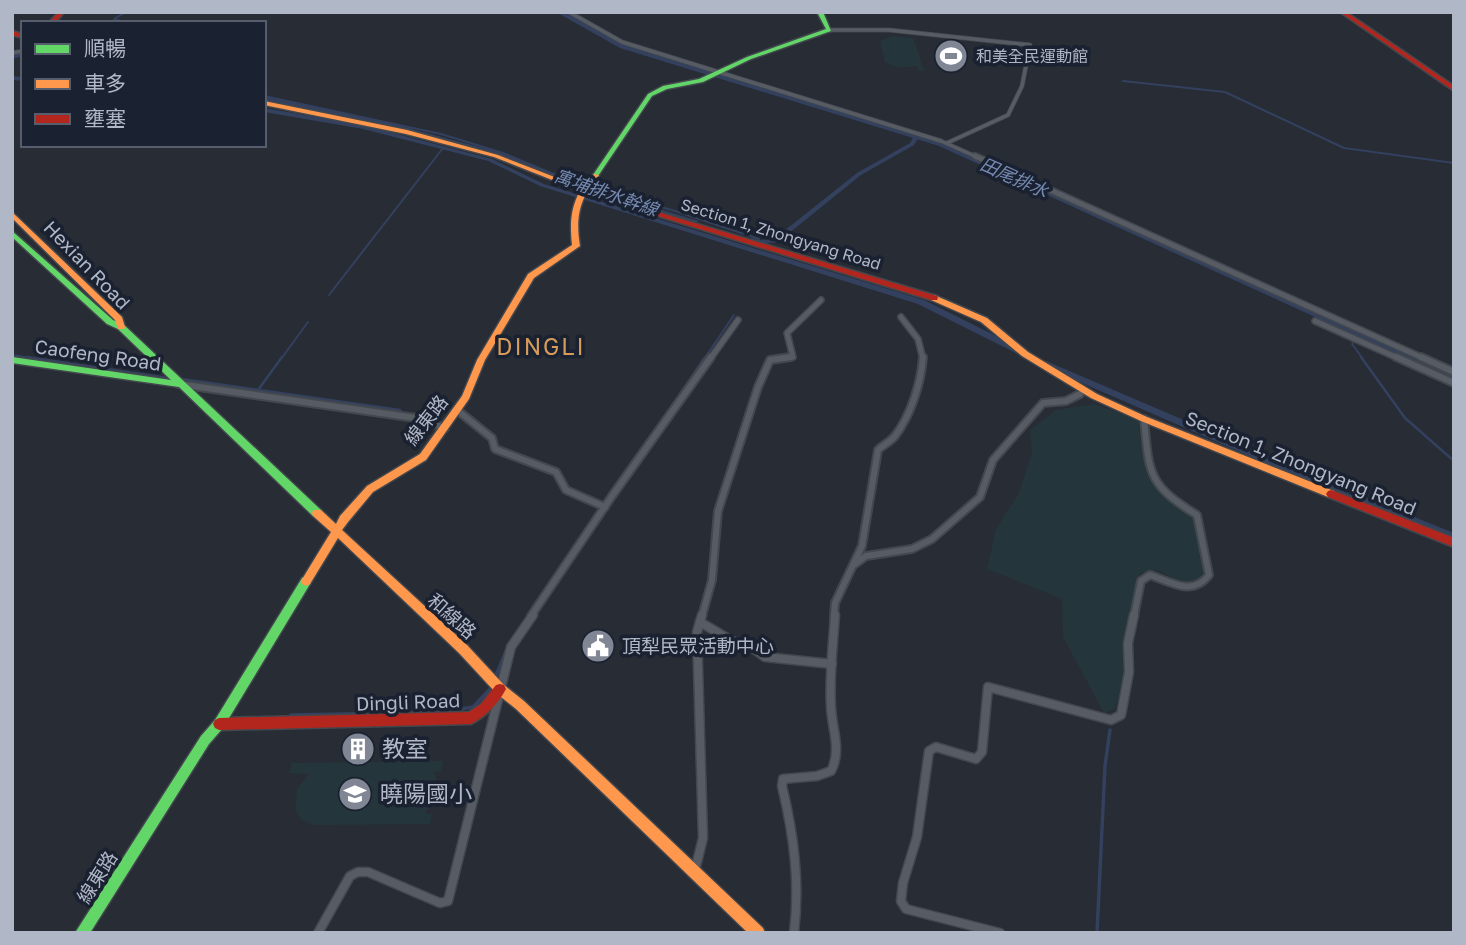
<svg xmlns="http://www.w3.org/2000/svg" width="1466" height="945" font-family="'Golos Text','Noto Sans TC',sans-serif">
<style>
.green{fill:#24363b}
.water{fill:#33415f}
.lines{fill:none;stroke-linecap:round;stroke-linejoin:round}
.stream-far2{stroke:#33415f;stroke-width:2}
.stream-far1{stroke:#33415f;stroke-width:2.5}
.stream{stroke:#33415f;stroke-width:3.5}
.canal{fill:#33415f;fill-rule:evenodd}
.street-far3-casing{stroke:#43474e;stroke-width:5}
.street-far2-casing{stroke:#43474e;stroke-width:8}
.street-far1-casing{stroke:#43474e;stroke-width:10}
.street-casing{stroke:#43474e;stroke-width:11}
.fast-casing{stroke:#43474e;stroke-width:3}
.slow-casing{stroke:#43474e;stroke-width:3}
.jam-casing{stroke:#43474e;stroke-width:3}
.street-far3{stroke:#575b63;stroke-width:3.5}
.street-far2{stroke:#575b63;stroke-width:5}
.street-far1{stroke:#575b63;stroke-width:6}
.street{stroke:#575b63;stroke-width:8}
.fast{fill:#63d668;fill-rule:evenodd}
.slow{fill:#ff974d;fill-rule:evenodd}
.jam{fill:#b3261e;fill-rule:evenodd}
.labels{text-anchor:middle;stroke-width:7;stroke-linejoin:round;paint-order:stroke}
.far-poi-label{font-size:16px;fill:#b0b7c7;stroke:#1a2130;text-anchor:start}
.far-street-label{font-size:16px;fill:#b0b7c7;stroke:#1a2130}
.far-water-label{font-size:18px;font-style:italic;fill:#768ab1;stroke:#1a2130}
.street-label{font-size:19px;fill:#b0b7c7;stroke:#1a2130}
.poi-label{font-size:19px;fill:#b0b7c7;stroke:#1a2130;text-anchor:start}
.quarter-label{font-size:23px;letter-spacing:2px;fill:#d89b5a;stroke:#1a2130}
.near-poi-label{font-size:23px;fill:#b0b7c7;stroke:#1a2130;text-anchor:start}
</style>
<rect width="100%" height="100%" fill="#272c35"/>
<!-- green -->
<g class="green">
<polygon points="892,36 913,38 924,71 919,71 916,66 899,68 885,62 880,41"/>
<path d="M1094 404 1138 419C1143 467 1148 495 1195 517L1204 569 1198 584 1174 579 1158 570 1140 573 1124 639 1123 677 1115 709 1104 713 1063 637 1062 599 987 569 996 529 1019 493 1032 453 1030 430 1056 410Z"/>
<path d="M443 761 441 771 434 772C441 787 435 801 425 813L432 814 430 824 313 825 302 820 295 810 297 789 309 774 289 773 292 763Z"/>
</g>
<!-- water -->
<polygon class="water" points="556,12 567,12 621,43 938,142 1454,374 1454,380 939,146 620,48"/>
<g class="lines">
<!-- stream-far2 -->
<g class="stream-far2">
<polyline points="118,23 121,21 114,19 126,12"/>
<polyline points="1123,81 1225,92 1344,148 1454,163"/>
<polyline points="264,96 441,134 503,153 573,182 675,211 759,239"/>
<polyline points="329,295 443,148"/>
<polyline points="1355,340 1352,344 1363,359"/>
<polyline points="12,355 39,359"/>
<polyline points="281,359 308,322"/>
<polyline points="704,359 734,315"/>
</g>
<!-- stream-far1 -->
<g class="stream-far1">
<polyline points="27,357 168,378"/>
<polyline points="1361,357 1405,418 1454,461"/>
<polyline points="175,378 400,410"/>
<polyline points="258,390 282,357"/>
<polyline points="672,406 705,357"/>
<polyline points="527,616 573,549"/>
</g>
<!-- stream -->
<g class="stream">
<polyline points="508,645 529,615"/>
<polyline points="495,678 506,651"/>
<polyline points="291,715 440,712 473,707 492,687"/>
<polyline points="1097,933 1105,766 1110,730"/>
</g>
<!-- canal -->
<g class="canal">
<polygon points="23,53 23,56 12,59 12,55"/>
<polygon points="12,76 23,77 23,81 12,80"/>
<polygon points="264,96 382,121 498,152 590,188 699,221 698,222 694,222 586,190 494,154 381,125 264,100"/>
<polygon points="264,108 363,125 492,159 544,184 924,300 1024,350 1025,352 1021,355 1018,354 918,304 540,186 488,161 363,129 264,112"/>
<polygon points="915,134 920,135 914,145 861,175 778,242 759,244 749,240 752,238 759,240 774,239 857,173 910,143"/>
<polygon points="1046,361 1350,491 1454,533 1454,541 1344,497 1043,366 1042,364"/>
</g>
<defs>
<g id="street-far3">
<polyline points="569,12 622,42 941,141 979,158"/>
<polyline points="829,30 889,30 1030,45 1022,86 1008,115 947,143"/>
<polyline points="12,53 23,51"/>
</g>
<g id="street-far2">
<polyline points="975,156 1425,359"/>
<polyline points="901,317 918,339 923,359"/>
<polyline points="1315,321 1400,359"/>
<polyline points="710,359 738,320"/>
<polyline points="778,359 793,357 787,333 821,300"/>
</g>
<g id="street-far1">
<polyline points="1396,357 1454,383"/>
<polyline points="1421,357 1454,372"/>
<polyline points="178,384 416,418 445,428"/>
<polyline points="457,410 492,438 495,449 556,472 566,490 605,507"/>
<polyline points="855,564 866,556 912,549 932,539 980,497 993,460 1043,403 1066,401 1080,394"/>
<polyline points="531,616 612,496 711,357"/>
<polyline points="702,616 712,580 718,511 758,387 770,360 791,357"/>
<path d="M834 616 835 603 862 546 878 450C883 445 890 442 895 436 911 415 921 383 923 357"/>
<path d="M1134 616 1141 581 1150 575C1171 582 1192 597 1209 575L1197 515C1148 485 1149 474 1144 419"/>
</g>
<g id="street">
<polyline points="700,622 732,641 753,648 765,657 832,664"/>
<polyline points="695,870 703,838 697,632 702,615"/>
<polyline points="318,933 350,876 358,872 368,872 440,903 448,901 511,647 533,615"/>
<path d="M794 933C800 882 794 836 782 786L783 779 817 776 831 771C842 750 832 730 831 707 829 677 833 645 835 615"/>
<polyline points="1000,933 906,909 901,901 903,883 917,837 929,751 936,747 976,759 982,752 988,687 1111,720 1121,715 1129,672 1128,643 1134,615"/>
</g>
<g id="fast">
<polygon points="817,12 823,12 831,31 751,59 703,82 667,89 652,96 598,176 594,176 593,175 648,94 663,86 699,79 747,57 826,29"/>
<polygon points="12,231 113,320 124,325 321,510 322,513 321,516 313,516 179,387 12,363 12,357 171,380 118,329 107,324 12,237"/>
<polygon points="306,576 310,578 311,581 310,584 223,728 209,744 90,933 75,933 201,736 215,720 302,578"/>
</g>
<g id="slow">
<path d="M264 101 407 130 498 155 583 188 594 174 599 175 588 190 602 196 598 198 586 194C577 211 577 227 580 246L534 278 485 360 469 399 426 460 373 492 348 522 342 530 467 645 504 685 524 701 763 928 765 933H748L516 709 496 693 459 653 338 538 310 584 306 586 302 584 301 581 331 532 313 516 312 513 313 510H321L336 524 340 516 367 486 420 454 462 396 477 360 528 274 572 245C570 225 570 209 580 191L494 157 406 134 264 105Z"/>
<polygon points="12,212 122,317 125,327 124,329 118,329 115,320 12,218"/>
<polygon points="934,295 987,318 1028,352 1097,394 1147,417 1334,491 1336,494 1334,497 1328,497 1141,421 1091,398 1022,356 981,322 931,300 931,296"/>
</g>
<g id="jam">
<polygon points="59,12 64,12 57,21 61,23 51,22 51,20"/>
<polygon points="1340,12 1346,12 1454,86 1454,91"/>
<polygon points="12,31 23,34 23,38 12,35"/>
<polygon points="598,194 937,296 938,298 937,300 931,300 596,197 594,196"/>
<polygon points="1331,490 1454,538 1454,547 1328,497 1326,494 1328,491"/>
<path d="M500 684 504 685 506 689C498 704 486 716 471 724L219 730 215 728 213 724 215 720 219 718 469 712 481 704 496 685Z"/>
</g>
</defs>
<!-- street-far3 casing -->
<use href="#street-far3" class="street-far3-casing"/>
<!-- street-far2 casing -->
<use href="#street-far2" class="street-far2-casing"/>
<!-- street-far1 casing -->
<use href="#street-far1" class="street-far1-casing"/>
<!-- street casing -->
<use href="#street" class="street-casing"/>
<!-- fast casing -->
<use href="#fast" class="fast-casing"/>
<!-- slow casing -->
<use href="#slow" class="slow-casing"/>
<!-- jam casing -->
<use href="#jam" class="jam-casing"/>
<!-- street-far3 -->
<use href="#street-far3" class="street-far3"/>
<!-- street-far2 -->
<use href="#street-far2" class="street-far2"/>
<!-- street-far1 -->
<use href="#street-far1" class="street-far1"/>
<!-- street -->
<use href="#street" class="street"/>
<!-- fast -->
<use href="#fast" class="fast"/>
<!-- slow -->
<use href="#slow" class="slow"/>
<!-- jam -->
<use href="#jam" class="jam"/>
</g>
<!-- icons -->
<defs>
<symbol id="stadium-disc" viewBox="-11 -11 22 22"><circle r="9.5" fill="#808694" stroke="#1a2130"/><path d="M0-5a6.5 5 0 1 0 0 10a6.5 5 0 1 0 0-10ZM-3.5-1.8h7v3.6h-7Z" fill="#fff"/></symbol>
<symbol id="civic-disc" viewBox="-11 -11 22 22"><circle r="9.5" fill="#808694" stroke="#1a2130"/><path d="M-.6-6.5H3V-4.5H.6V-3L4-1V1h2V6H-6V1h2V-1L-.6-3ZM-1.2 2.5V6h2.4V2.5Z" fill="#fff"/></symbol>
<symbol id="building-disc" viewBox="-11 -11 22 22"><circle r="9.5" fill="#808694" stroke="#1a2130"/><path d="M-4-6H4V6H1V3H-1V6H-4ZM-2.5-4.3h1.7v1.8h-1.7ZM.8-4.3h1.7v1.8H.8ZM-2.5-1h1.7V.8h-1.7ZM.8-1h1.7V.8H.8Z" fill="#fff"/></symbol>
<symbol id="school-disc" viewBox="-11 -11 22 22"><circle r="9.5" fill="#808694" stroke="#1a2130"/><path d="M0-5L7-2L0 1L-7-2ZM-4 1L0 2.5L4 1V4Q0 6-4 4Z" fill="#fff"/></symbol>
</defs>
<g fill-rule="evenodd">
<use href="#stadium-disc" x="932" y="37" width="38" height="38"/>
<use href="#civic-disc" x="579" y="627" width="38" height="38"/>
<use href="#building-disc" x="339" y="730" width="38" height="38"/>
<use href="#school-disc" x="336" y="775" width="38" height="38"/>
</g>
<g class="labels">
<!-- far-poi labels -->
<g class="far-poi-label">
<text x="976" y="62">和美全民運動館</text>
</g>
<!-- far-street labels -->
<g class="far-street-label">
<text transform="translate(781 234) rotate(17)" y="6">Section 1, Zhongyang Road</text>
</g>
<!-- far-water labels -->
<g class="far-water-label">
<text transform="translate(1014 178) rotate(24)" y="6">田尾排水</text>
<text transform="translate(606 193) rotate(19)" y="6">寓埔排水幹線</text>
</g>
<!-- street labels -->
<g class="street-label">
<text transform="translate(87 265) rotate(46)" y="7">Hexian Road</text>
<text transform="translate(98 355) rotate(8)" y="7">Caofeng Road</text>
<text transform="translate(426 420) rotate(-52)" y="7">線東路</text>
<text transform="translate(1301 463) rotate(22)" y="7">Section 1, Zhongyang Road</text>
<text transform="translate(452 616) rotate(42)" y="7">和線路</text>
<text transform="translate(408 702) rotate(-2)" y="7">Dingli Road</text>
<text transform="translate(97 877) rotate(-58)" y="7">線東路</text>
</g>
<!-- poi labels -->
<g class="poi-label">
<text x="622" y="653">頂犁民眾活動中心</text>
</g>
<!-- quarter labels -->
<g class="quarter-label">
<text x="541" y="355">DINGLI</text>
</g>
<!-- near-poi labels -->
<g class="near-poi-label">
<text x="382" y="757">教室</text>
<text x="380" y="802">曉陽國小</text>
</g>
</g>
<!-- border -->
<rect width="1466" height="945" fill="none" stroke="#b0b7c7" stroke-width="28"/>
<!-- legend -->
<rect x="21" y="21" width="245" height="126" fill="#1a2130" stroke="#565d6c" stroke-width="2"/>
<rect x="35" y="44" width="35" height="10" fill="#63d668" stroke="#565d6c" stroke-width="2"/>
<text x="84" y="56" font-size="21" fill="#b0b7c7">順暢</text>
<rect x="35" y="79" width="35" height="10" fill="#ff974d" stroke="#565d6c" stroke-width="2"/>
<text x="84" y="91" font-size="21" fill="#b0b7c7">車多</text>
<rect x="35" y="114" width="35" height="10" fill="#b3261e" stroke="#565d6c" stroke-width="2"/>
<text x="84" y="126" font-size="21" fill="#b0b7c7">壅塞</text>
</svg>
